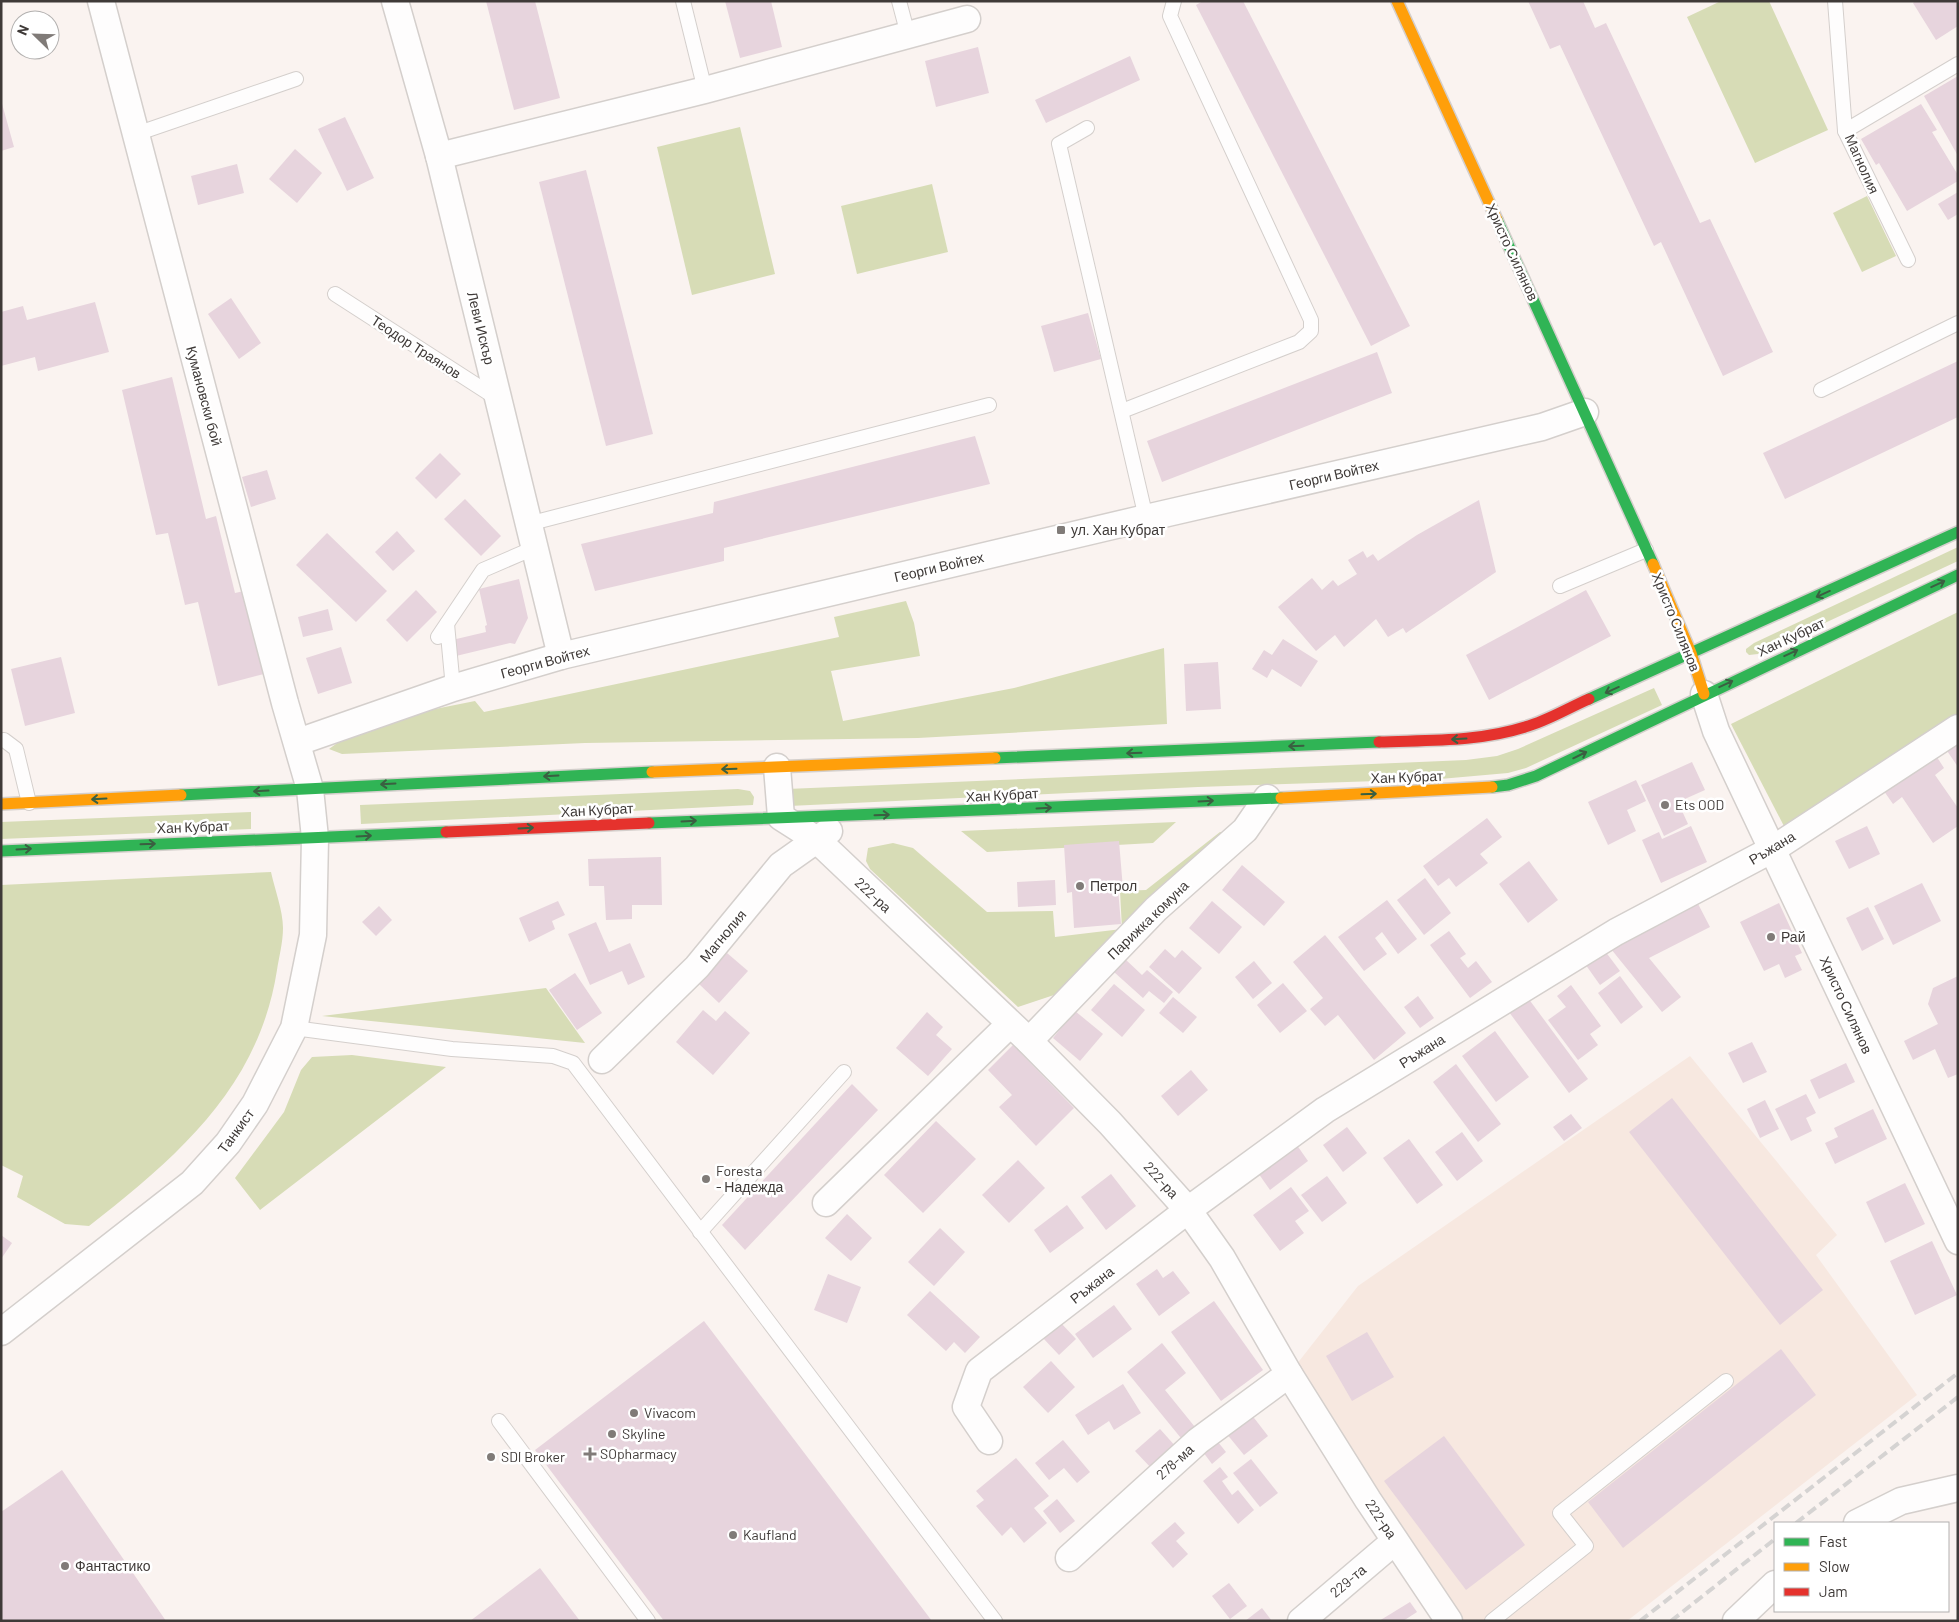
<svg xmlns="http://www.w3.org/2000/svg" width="1959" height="1622" font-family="Barlow,sans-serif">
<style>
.commercial{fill:#f7e8e0}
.green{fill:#d7dcb6}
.building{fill:#e7d4dd}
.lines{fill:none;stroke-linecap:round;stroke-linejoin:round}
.lane-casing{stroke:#d4cfcc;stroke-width:16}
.street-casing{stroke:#d4cfcc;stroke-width:29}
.fast-casing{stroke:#d4cfcc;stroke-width:14}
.slow-casing{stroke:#d4cfcc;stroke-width:14}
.jam-casing{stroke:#d4cfcc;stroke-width:14}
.lane{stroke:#fefdfd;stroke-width:14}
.street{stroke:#fefdfd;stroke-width:26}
.fast{stroke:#30b455;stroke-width:11}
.slow{stroke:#ff9f0a;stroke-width:11}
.jam{stroke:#e5322d;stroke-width:11}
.rail{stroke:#d5d3d2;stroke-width:4;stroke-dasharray:10 5;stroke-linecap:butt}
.oneway{stroke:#3a5f41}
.poi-dot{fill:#807b78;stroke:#fff;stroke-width:2}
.labels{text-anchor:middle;stroke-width:5;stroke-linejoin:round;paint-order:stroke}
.street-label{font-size:14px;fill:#3f3a38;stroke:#fff}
.poi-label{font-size:14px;fill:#3f3a38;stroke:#fff;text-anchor:start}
</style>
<rect width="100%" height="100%" fill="#faf3f0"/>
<!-- commercial -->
<polygon class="commercial" points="1690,1056 1837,1235 1816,1255 1917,1395 1627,1621 1449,1621 1289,1374 1358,1286"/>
<!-- green -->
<g class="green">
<polygon points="1721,1 1769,1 1828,130 1755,163 1687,17"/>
<polygon points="740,127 775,274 692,295 657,147"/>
<polygon points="932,184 948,252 857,274 841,206"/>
<polygon points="1867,196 1896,256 1862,272 1833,213"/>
<polygon points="1958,547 1958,561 1758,654 1749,655 1746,652 1746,649 1754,643"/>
<polygon points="906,601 914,623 920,656 831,671 843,721 1014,688 1164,648 1167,724 918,738 585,743 342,754 329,749 365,723 475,701 484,712 839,637 834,617"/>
<polygon points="1958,612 1958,716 1786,830 1731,724"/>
<polygon points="1654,688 1662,705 1526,768 1508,773 1440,779 1198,787 789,806 787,789 1466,760 1497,756 1518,749"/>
<polygon points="738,789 750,791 754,797 753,805 361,824 360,805"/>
<polygon points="251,812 251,829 1,839 1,822"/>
<polygon points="1176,822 1153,843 987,852 961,831"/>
<polygon points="1220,832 1234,836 1069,990 1018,1007 870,869 866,861 868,848 893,843 913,848 987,912 1053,911 1055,937 1122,929 1120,891 1146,890"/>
<path d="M271 872C275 890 283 911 283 928 283 942 279 957 277 970 259 1087 177 1157 89 1226L65 1224 17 1197 23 1176 1 1165V885Z"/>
<polygon points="546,988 585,1043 322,1016"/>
<polygon points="352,1055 446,1067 260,1210 235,1178 284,1112 301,1070 312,1057"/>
</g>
<!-- building -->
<g class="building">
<polygon points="486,1 535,1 560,98 514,110"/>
<polygon points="725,1 771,1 782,47 740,58"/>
<polygon points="1203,1 1243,1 1410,326 1371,346 1196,5"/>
<polygon points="1528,1 1583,1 1595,28 1606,23 1700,223 1710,219 1773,352 1723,376 1661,242 1654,246 1560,45 1550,49"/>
<polygon points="1915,1 1958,1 1958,26 1936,40 1913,3"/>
<polygon points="978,47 989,93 936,107 925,61"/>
<polygon points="1130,56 1140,80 1046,123 1035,100"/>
<polygon points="1958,76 1958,156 1924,96"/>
<polygon points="1,100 14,147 1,151"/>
<polygon points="1921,104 1937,130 1932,132 1958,175 1958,181 1907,211 1879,163 1876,165 1861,139"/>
<polygon points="345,117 374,178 347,191 318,129"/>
<polygon points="295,149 322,173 297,203 269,179"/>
<polygon points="237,164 244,193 198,205 191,176"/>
<polygon points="586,170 653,434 606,446 539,182"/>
<polygon points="1958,192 1958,214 1948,220 1938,204"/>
<polygon points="231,298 261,343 239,359 208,314"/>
<polygon points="95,302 109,352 38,371 35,357 1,366 1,312 23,306 27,320"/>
<polygon points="1088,313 1101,359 1054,372 1041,326"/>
<polygon points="1377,352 1392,393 1162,482 1147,441"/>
<polygon points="1958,361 1958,417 1785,499 1763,453"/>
<polygon points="172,377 206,519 216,516 235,593 244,591 264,674 218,686 198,602 185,605 168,533 156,535 122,390"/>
<polygon points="975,436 990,484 724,548 724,561 595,591 581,544 713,513 714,502"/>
<polygon points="440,453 461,474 436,499 415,478"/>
<polygon points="267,470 276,499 251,507 242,477"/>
<polygon points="465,499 501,536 481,556 444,519"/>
<polygon points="1479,500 1496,572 1406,633 1403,628 1388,637 1376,619 1344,647 1335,635 1316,651 1278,607 1312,578 1322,590 1333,580 1338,586 1357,574 1348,560 1363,551 1367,558 1373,554 1378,561 1417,535"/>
<polygon points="397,531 415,551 393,571 375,552"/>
<polygon points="327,533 387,591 356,622 296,565"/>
<polygon points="519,579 528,618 515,644 510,643 456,656 452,640 486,632 485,626 487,625 479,589"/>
<polygon points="416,590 437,612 407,642 386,620"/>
<polygon points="1586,590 1611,636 1489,700 1466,655"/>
<polygon points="328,609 333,630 303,637 298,617"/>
<polygon points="1283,639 1318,661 1301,687 1272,669 1267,678 1252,669 1264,650 1272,655"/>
<polygon points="341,647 352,683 318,694 306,658"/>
<polygon points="61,657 75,713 25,726 11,669"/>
<polygon points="1218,662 1221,709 1186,711 1184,664"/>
<polygon points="1958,731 1958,767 1941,742"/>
<polygon points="1931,748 1944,768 1935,775 1958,808 1958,826 1933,843 1902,797 1893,804 1879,784"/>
<polygon points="1692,762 1705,790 1678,802 1688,824 1664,836 1641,785"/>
<polygon points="1636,780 1646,801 1627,810 1636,831 1608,845 1588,802"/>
<polygon points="1487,818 1502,837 1480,854 1488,863 1456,887 1449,878 1438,886 1423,866"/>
<polygon points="1691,826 1707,862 1661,883 1642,840 1659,832 1662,839"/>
<polygon points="1867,826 1880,854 1849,869 1835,841"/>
<polygon points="1119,841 1123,889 1118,889 1121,924 1074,928 1072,892 1067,893 1064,845"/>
<polygon points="661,857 662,905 632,905 632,919 606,920 604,886 589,886 588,859"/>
<polygon points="1529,861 1558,900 1528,923 1499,884"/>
<polygon points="1242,865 1285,902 1264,926 1222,890"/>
<polygon points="1425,878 1451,913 1424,935 1397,900"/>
<polygon points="1055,880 1056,905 1018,907 1017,882"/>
<polygon points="1922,883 1941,921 1893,945 1874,906"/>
<polygon points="1387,900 1417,939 1398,954 1382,932 1375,938 1387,954 1364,971 1338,937"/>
<polygon points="1696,900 1710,927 1649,958 1681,997 1662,1012 1607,944"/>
<polygon points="558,901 565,915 552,921 555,929 529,942 519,918"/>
<polygon points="1212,901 1242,927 1219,954 1189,928"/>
<polygon points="1779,903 1802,953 1795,956 1802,970 1785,978 1779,964 1764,971 1740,922"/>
<polygon points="379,906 392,920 376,936 362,922"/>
<polygon points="1868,907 1884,939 1862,951 1846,918"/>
<polygon points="596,922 609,952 630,943 645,977 628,985 622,971 590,985 568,934"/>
<polygon points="1449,931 1466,954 1460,958 1468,968 1476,961 1492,982 1470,998 1430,945"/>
<polygon points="1325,935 1406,1033 1374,1060 1338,1015 1325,1026 1310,1009 1323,998 1293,962"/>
<polygon points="1602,947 1620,971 1600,985 1583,961"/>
<polygon points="1165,949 1175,958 1182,950 1202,968 1179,994 1149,967"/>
<polygon points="727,953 748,971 719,1003 699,984"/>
<polygon points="1125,959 1142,975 1147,970 1173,992 1164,1003 1149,991 1143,998 1114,972"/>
<polygon points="1254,961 1272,983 1253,999 1235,977"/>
<polygon points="575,973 602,1013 577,1030 549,990"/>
<polygon points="1620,976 1643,1007 1621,1024 1598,993"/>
<polygon points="1958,976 1958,1074 1948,1078 1935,1049 1913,1060 1904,1041 1938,1024 1928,1004 1933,988"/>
<polygon points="1283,983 1307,1011 1280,1033 1257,1005"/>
<polygon points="1114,984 1145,1010 1122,1037 1091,1010"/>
<polygon points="1571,985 1601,1026 1590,1034 1598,1045 1578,1060 1548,1020 1566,1007 1557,996"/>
<polygon points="1418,996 1434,1018 1420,1028 1404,1007"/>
<polygon points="1173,997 1197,1017 1183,1033 1159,1013"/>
<polygon points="1528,998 1588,1079 1569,1093 1509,1012"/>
<polygon points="703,1010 716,1021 725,1011 750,1033 713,1075 676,1042"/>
<polygon points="1075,1011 1103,1034 1080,1061 1053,1038"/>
<polygon points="927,1012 943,1027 936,1035 952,1049 928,1076 896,1048"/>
<polygon points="1495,1031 1529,1077 1496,1102 1462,1056"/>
<polygon points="1752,1042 1767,1072 1743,1083 1728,1053"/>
<polygon points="1013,1045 1074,1108 1036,1146 999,1107 1012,1095 988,1070"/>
<polygon points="1846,1063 1855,1082 1819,1099 1810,1080"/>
<polygon points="1456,1064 1501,1124 1478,1142 1433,1082"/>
<polygon points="1191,1070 1208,1090 1178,1116 1161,1096"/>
<polygon points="852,1084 878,1110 745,1250 722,1225"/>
<polygon points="1806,1094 1816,1113 1806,1118 1812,1131 1791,1141 1775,1109"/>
<polygon points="1672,1098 1823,1290 1780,1325 1629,1132"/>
<polygon points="1765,1100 1779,1129 1760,1138 1747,1109"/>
<polygon points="1873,1109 1887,1139 1835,1164 1825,1143 1838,1137 1834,1128"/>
<polygon points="1571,1114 1582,1128 1564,1141 1553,1127"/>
<polygon points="936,1121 976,1159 923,1213 884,1175"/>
<polygon points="1347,1127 1367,1153 1343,1172 1323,1145"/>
<polygon points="1462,1132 1483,1161 1457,1181 1435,1152"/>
<polygon points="1409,1139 1443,1185 1417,1204 1383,1158"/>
<polygon points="1294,1141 1308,1161 1270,1190 1256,1170"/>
<polygon points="1018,1160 1045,1188 1009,1223 982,1195"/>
<polygon points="1111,1174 1136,1206 1106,1230 1081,1197"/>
<polygon points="1327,1176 1347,1203 1322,1222 1301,1195"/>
<polygon points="1905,1183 1925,1224 1885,1243 1866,1202"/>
<polygon points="1291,1187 1309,1211 1295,1221 1304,1233 1280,1251 1253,1215"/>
<polygon points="1067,1205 1084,1228 1050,1253 1034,1230"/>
<polygon points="847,1214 872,1238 851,1261 825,1238"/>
<polygon points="940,1228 965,1252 934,1286 908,1262"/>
<polygon points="1,1235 12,1243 1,1259"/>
<polygon points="1932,1241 1957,1295 1915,1315 1890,1261"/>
<polygon points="1157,1269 1163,1278 1173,1271 1190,1293 1159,1316 1136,1284"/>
<polygon points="828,1274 861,1287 847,1323 814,1310"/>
<polygon points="930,1291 980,1337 965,1353 954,1342 946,1351 907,1315"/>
<polygon points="1214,1301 1263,1370 1221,1401 1171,1332"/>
<polygon points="1114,1305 1132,1329 1093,1358 1075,1334"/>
<polygon points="704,1321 932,1621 664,1621 535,1450"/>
<polygon points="1060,1322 1076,1339 1059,1355 1043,1338"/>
<polygon points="1367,1332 1394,1377 1352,1401 1326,1356"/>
<polygon points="1162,1343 1186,1373 1165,1390 1199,1432 1185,1443 1127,1372"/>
<polygon points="1781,1349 1816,1395 1623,1548 1588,1502"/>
<polygon points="1051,1361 1075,1387 1048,1413 1023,1387"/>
<polygon points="1123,1384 1141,1413 1114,1430 1109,1421 1088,1435 1075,1415"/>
<polygon points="1251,1414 1268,1436 1244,1455 1226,1433"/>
<polygon points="1160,1429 1177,1448 1153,1470 1135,1451"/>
<polygon points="1444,1436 1525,1545 1466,1590 1384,1481"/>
<polygon points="1214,1437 1226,1452 1212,1464 1200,1448"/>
<polygon points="1063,1440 1090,1472 1077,1483 1064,1468 1049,1480 1035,1463"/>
<polygon points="1016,1458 1049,1496 1034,1508 1047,1523 1024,1543 1011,1527 1002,1536 976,1506 984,1500 976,1491"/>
<polygon points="1251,1459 1278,1493 1260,1507 1233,1473"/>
<polygon points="1220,1467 1228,1477 1222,1481 1232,1495 1238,1490 1254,1510 1238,1524 1203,1481"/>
<polygon points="62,1470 166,1621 1,1621 1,1512"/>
<polygon points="1057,1499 1075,1521 1060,1533 1043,1511"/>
<polygon points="1175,1522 1185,1533 1176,1541 1188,1554 1173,1568 1151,1543"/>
<polygon points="540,1568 580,1621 470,1621"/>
<polygon points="1229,1583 1247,1606 1230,1619 1212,1596"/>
<polygon points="1410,1602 1417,1612 1403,1621 1379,1621"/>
<polygon points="1262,1608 1272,1621 1245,1621"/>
</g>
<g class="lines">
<defs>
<g id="lane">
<polyline points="683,1 705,90"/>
<polyline points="899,1 908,35"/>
<polyline points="1835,1 1845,131"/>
<polyline points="1087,128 1059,144 1146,518"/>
<polyline points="136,134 296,79"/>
<polyline points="1908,260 1845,131 1958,64"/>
<polyline points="335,294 498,399"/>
<polyline points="1821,390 1958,323"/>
<polyline points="1122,411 1299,342 1311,331 1311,320 1170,16 1174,1"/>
<polyline points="528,524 989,405"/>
<polyline points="1560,586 1646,550"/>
<polyline points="447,624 453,688"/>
<polyline points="438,637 483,570 534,548"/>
<polyline points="4,740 16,749 29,803"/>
<polyline points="294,1028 452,1049 553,1056 573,1063 995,1621"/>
<polyline points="700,1232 844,1072"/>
<polyline points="499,1421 648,1621"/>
<polyline points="1492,1621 1586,1546 1560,1513 1726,1381"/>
</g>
<g id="street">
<polyline points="395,1 439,156 561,656"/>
<polyline points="439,156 705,90 967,19"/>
<polyline points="1704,694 1716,731 1958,1241"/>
<polyline points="298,742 453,688 561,656 1146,518 1542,427 1585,412"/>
<polyline points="777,767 781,817 817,840 1029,1041 1110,1123 1188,1210 1222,1258 1289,1374 1368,1500 1449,1621"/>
<polyline points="1029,1041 1156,909 1245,830 1267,798"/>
<polyline points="602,1060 697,967 781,865 829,831"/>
<polyline points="826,1203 1010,1024"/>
<polyline points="1,1332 192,1183 228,1143 255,1104 294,1028 313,935 315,838 310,789 285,703 101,1"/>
<polyline points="989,1441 966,1407 979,1371 1188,1210 1325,1110 1616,932 1773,849 1958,728"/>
<polyline points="1857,1523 1901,1501 1958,1488"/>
<polyline points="1069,1558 1198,1441 1289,1374"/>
<polyline points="1301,1621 1395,1541"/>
<polyline points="1736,1621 1775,1584"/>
</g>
<g id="fast">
<polyline points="1497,220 1653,564"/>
<polyline points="1589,699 1958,532"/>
<polyline points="995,758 1379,742"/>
<polyline points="1492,787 1508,785 1536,776 1958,575"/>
<polyline points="181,795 652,772"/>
<polyline points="649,823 1281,798"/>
<polyline points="1,851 446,832"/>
</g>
<g id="slow">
<polyline points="1397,1 1497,220"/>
<polyline points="1653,564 1691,653 1704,694"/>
<polyline points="652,772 995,758"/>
<polyline points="1281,798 1492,787"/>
<polyline points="1,804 181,795"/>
</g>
<g id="jam">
<path d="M1379 742C1428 740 1478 742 1525 727 1547 721 1568 708 1589 699"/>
<polyline points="446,832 649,823"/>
</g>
</defs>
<!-- lane casing -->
<use href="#lane" class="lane-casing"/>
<!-- street casing -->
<use href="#street" class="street-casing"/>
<!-- fast casing -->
<use href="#fast" class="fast-casing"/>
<!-- slow casing -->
<use href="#slow" class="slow-casing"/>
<!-- jam casing -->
<use href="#jam" class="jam-casing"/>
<!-- lane -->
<use href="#lane" class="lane"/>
<!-- street -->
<use href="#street" class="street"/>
<!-- fast -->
<use href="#fast" class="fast"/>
<!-- slow -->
<use href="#slow" class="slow"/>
<!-- jam -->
<use href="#jam" class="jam"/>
<!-- rail -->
<g class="rail">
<polyline points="1796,1523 1958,1397"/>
<polyline points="1640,1621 1958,1373"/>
<polyline points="1671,1621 1775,1539"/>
</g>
</g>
<!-- one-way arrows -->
<defs><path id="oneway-shaft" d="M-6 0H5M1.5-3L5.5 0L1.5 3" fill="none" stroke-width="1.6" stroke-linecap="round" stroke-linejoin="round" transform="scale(1.25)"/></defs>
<g class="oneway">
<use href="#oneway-shaft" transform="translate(1938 584) rotate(-25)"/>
<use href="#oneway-shaft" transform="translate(1823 594) rotate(156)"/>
<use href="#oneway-shaft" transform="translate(1791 653) rotate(-25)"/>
<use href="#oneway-shaft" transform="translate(1726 684) rotate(-25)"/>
<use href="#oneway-shaft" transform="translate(1612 690) rotate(156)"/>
<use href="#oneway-shaft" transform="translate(1459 739) rotate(177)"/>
<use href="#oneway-shaft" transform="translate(1296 746) rotate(178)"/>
<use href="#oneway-shaft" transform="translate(1134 753) rotate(178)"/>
<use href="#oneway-shaft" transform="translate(1580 755) rotate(-26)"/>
<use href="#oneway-shaft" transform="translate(729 769) rotate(178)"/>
<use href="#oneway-shaft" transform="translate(551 776) rotate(177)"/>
<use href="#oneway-shaft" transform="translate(388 784) rotate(177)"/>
<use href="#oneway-shaft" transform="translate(261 791) rotate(177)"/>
<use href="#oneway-shaft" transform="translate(1369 794) rotate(-2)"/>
<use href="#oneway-shaft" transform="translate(99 799) rotate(177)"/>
<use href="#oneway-shaft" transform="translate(1206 801) rotate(-3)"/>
<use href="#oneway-shaft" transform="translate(1044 808) rotate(-3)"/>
<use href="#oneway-shaft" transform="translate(882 815) rotate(-2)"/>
<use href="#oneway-shaft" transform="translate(689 821) rotate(-3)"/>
<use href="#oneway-shaft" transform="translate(526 828) rotate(-3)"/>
<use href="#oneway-shaft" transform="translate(364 836) rotate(-3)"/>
<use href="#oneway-shaft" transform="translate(148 844) rotate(-2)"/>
<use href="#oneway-shaft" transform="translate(24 849) rotate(-3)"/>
</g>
<!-- markers -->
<g class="poi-dot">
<rect x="1056" y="525" width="10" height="10" rx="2.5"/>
<circle cx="1665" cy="805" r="5"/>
<circle cx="1080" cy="886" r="5"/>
<circle cx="1771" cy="937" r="5"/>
<circle cx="706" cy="1179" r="5"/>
<circle cx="634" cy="1413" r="5"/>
<circle cx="612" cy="1434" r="5"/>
<path d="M587.5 1446.5h5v5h5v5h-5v5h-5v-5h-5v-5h5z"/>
<circle cx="491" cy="1457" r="5"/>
<circle cx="733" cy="1535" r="5"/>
<circle cx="65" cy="1566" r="5"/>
</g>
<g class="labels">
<!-- street labels -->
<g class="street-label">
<text transform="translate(1862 164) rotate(66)" y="5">Магнолия</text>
<text transform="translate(1512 252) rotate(65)" y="5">Христо Силянов</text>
<text transform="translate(481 328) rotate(76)" y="5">Леви Искър</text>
<text transform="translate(416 347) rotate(33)" y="5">Теодор Траянов</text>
<text transform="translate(204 396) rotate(75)" y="5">Кумановски бой</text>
<text transform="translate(1334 475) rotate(-13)" y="5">Георги Войтех</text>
<text transform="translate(939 567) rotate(-13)" y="5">Георги Войтех</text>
<text transform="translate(1676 622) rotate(68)" y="5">Христо Силянов</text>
<text transform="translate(1791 637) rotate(-25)" y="5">Хан Кубрат</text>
<text transform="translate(545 662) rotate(-15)" y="5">Георги Войтех</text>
<text transform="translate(1407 777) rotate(-2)" y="5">Хан Кубрат</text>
<text transform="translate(1002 795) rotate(-3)" y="5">Хан Кубрат</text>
<text transform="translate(597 810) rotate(-3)" y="5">Хан Кубрат</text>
<text transform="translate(193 827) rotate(-2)" y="5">Хан Кубрат</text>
<text transform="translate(1772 848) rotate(-31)" y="5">Ръжана</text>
<text transform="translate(873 895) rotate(43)" y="5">222-ра</text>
<text transform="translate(1148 920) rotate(-44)" y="5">Парижка комуна</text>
<text transform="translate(723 936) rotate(-50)" y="5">Магнолия</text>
<text transform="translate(1846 1005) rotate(65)" y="5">Христо Силянов</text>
<text transform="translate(1422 1051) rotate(-32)" y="5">Ръжана</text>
<text transform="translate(236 1131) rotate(-54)" y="5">Танкист</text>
<text transform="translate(1161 1180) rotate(48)" y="5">222-ра</text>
<text transform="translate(1092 1285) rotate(-38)" y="5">Ръжана</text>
<text transform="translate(1175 1462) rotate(-42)" y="5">278-ма</text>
<text transform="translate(1381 1519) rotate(56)" y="5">222-ра</text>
<text transform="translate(1348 1581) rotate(-40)" y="5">229-та</text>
</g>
<!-- poi labels -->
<g class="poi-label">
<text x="1071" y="535">ул. Хан Кубрат</text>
<text x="1675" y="810">Ets OOD</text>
<text x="1090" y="891">Петрол</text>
<text x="1781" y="942">Рай</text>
<text x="716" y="1176">Foresta<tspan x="716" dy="16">- Надежда</tspan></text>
<text x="644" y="1418">Vivacom</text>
<text x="622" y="1439">Skyline</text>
<text x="600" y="1459">SOpharmacy</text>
<text x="501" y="1462">SDI Broker</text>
<text x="743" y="1540">Kaufland</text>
<text x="75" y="1571">Фантастико</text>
</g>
</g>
<!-- border -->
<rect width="1959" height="1622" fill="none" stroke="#3f3a38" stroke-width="5"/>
<!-- legend -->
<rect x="1774" y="1522" width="175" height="90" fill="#ffffff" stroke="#b2b0af"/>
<rect x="1784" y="1538" width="25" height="8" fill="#30b455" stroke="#b2b0af"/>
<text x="1819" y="1547" font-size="15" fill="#3f3a38">Fast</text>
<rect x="1784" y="1563" width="25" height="8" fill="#ff9f0a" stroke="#b2b0af"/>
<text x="1819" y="1572" font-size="15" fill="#3f3a38">Slow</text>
<rect x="1784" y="1588" width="25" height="8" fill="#e5322d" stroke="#b2b0af"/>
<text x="1819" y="1597" font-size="15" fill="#3f3a38">Jam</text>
<!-- north arrow -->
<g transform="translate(35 35) rotate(293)"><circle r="24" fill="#ffffff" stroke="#b2b0af"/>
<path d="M0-4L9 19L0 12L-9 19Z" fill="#807b78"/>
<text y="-8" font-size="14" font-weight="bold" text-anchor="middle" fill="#3f3a38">N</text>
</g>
</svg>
